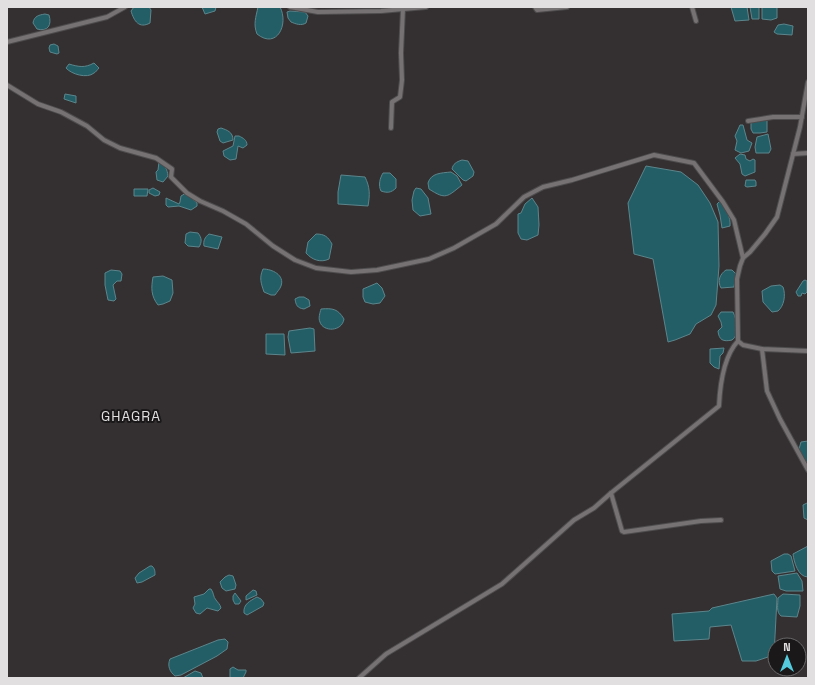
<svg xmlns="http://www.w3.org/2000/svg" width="815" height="685" font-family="'Space Grotesk',sans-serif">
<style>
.water{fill:#235e67;stroke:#5c858b}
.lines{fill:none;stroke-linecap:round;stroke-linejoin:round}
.minor-casing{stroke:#4e4c4d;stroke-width:6}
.minor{stroke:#767173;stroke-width:4}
.labels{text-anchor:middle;stroke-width:4;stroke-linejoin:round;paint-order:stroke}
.quarter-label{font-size:14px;letter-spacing:1px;fill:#e1dfe0;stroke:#1a1819}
</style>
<rect width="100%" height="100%" fill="#343031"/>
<!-- water -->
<g class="water">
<path d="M134 7H149L151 10 150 23C139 29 134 21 131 11Z"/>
<polygon points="202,7 216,7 215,11 205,14"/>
<path d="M258 7H280C289 24 277 50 257 34 253 24 256 17 258 7Z"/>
<polygon points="731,7 747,7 749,20 735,21"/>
<polygon points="750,7 759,7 759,19 752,19"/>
<polygon points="762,7 777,7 777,18 771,20 762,19"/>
<path d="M290 11 305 12 308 16 306 23C301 26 296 24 291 22L288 18 287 12Z"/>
<path d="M45 14 49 15C52 25 48 32 37 29L33 23C34 16 39 15 45 14Z"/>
<polygon points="784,24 793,26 792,35 777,34 774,32 778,25"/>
<polygon points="54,44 58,46 59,53 57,54 50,52 49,48 50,45"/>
<path d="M94 63 99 68C97 70 96 72 94 73 87 79 71 74 66 68L69 64C79 67 85 68 94 63Z"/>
<polygon points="65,94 76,96 76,103 64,99"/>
<polygon points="765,119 767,121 767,132 760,133 753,133 751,129 751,122"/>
<polygon points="740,125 743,125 747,140 752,143 749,151 741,153 735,150 737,141 735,136"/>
<path d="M221 128C227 130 233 132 233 140L223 143 220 141 217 132 218 129Z"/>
<polygon points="768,134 771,149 769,153 756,153 755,147 757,137"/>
<path d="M235 136H239C243 138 247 140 247 145L243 148 238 146 236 159 230 160 224 156 223 151 233 146Z"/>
<polygon points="740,154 745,155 746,159 750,161 753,159 755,160 755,172 745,176 742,174 740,164 735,158"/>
<path d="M462 160 468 161 474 172 473 176 466 181 463 180 452 169C453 164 456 162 462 160Z"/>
<path d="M159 162C166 166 167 169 168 176L163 182 157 180 156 172 158 170Z"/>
<polygon points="646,166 681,172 698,185 710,203 718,222 719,266 716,305 711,315 696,324 690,334 675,340 668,342 653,259 634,254 628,203"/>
<path d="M451 172 457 176 462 185C447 197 446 200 429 189L428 183C431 173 441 173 451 172Z"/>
<path d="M383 173H390L396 179V188C391 193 387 193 381 191 378 185 380 178 383 173Z"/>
<path d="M341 175 365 177C370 187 370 195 368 206L338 204V192Z"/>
<polygon points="746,180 755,180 756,182 756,186 747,187 745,186"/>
<polygon points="153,188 160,192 159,195 155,196 149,193 149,190"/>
<polygon points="416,188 421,189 428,198 431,214 420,216 413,210 412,200 414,191"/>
<polygon points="134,189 148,189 147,196 134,196"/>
<polygon points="186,193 197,203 197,206 191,210 179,206 168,207 166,205 166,198 179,204 180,202 181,196"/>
<polygon points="532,198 538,207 539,225 538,235 527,240 521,239 518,233 518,214 521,213 525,204"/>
<path d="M720 201C726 207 731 218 730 226L722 228 720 215 717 204Z"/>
<path d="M190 232 198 233C202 238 202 242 199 247L188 246 185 243 186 234Z"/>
<path d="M209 234 222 237 218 249 204 246C203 241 205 237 209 234Z"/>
<path d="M316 234C325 234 328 237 332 244L329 259C321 263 312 260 306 253L308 242Z"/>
<path d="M263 269C272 269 285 275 281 286 280 289 277 292 275 295H271L264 292C261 283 259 278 263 269Z"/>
<polygon points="111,270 120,271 122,274 121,281 117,281 113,285 116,299 114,301 108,300 105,285 105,273"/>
<path d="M726 270H732L736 274 734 287 721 288C717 281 720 274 726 270Z"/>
<path d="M163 276 172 280 173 293 170 301 163 304 158 305C151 296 151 288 153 277Z"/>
<polygon points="805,280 807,281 807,292 805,294 802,293 801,296 798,296 796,292 803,281"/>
<polygon points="377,283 382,288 385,296 380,303 373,304 365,302 363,297 363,289"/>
<path d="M780 285 783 287C786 295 784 306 778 311L772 312 763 302 762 291 771 286Z"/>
<path d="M299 297H304L309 300 310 306 304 309C297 308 296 305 295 299Z"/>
<path d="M321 309C333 308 338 309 344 319 342 332 323 332 320 322 318 318 320 313 321 309Z"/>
<path d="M721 312H733C737 320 740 335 732 340 723 342 719 340 718 331L722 327 721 322 718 316Z"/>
<polygon points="310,328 314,329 315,351 291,353 288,337 289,331"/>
<polygon points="266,334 284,334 285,355 266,354"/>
<polygon points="724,348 723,353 720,356 719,369 714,367 710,363 710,349"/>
<polygon points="808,441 808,463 805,461 799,449 801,442"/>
<polygon points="807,503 808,504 808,520 804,518 803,505"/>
<path d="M808 546V577C798 577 794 562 793 554Z"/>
<polygon points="784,554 788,554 791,556 795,571 775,574 772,571 771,561"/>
<path d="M150 566H152C155 569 155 571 155 575L142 582 137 583 135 578 139 573Z"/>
<polygon points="797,573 802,581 803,591 786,591 780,589 778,576"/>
<polygon points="229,575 233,576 236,585 235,589 226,591 222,588 220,582 225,577"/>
<path d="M209 589H211C214 593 213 597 216 600 218 603 220 604 221 608L218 611 207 608 200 614 196 613 193 608 195 604 194 597 204 594Z"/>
<polygon points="253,590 256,591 257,595 246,600 246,596"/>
<polygon points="235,593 241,601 239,604 235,604 233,600 233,596"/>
<polygon points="774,594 777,598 774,655 756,661 742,661 731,625 710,627 709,639 674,641 672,614 709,611 712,608"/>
<path d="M783 594 800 595V606L797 617 781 616C776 612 778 604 778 598Z"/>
<path d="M257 597 261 599 264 603 263 606 247 615 244 613C243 604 250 601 257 597Z"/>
<path d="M225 639 228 642 227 649 217 656 181 675 175 676C170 672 167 666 170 659L218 640Z"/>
<polygon points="233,667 238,670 246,670 246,672 243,678 230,678 230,669"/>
<polygon points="195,671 201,673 203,678 183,678"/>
</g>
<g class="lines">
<defs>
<g id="minor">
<polyline points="290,7 318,12 381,11 426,7"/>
<polyline points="535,7 537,10 567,7"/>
<polyline points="692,7 696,21"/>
<polyline points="7,42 107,17 125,7"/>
<polyline points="7,85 38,104 61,112 87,126 104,140 120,148 156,158 172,169 171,177 187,193 200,201 223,211 246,224 273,246 295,260 316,268 351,272 377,270 429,259 454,248 496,224 524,197 543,187 572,180 654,155 694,163 723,202 734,220 743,258"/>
<polyline points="748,121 773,117 802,117"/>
<polyline points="391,128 392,102 400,97 402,80 401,53 403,9"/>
<polyline points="793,154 808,153"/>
<polyline points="738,341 743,345 762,349 808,351"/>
<polyline points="762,349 767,391 780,419 808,470"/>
<polyline points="611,493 622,531 624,532 701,521 721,520"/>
<path d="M359 678 386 654 502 584 574 520 594 508 611 493 719 406C720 385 723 357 738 341L737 279 740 266 743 258 750 252 765 234 777 217 800 127 808 82"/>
</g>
</defs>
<!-- minor casing -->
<use href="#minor" class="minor-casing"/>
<!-- minor -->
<use href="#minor" class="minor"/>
</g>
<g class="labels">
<!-- quarter labels -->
<g class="quarter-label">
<text x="131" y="421">GHAGRA</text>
</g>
</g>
<!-- border -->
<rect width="815" height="685" fill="none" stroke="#e1dfe0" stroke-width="16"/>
<!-- north arrow -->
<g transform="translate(787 657)"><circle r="19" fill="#1a1819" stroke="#6a6869"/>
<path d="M0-3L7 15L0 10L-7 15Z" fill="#54cadc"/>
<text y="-6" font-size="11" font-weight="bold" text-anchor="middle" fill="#e1dfe0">N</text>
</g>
</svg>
